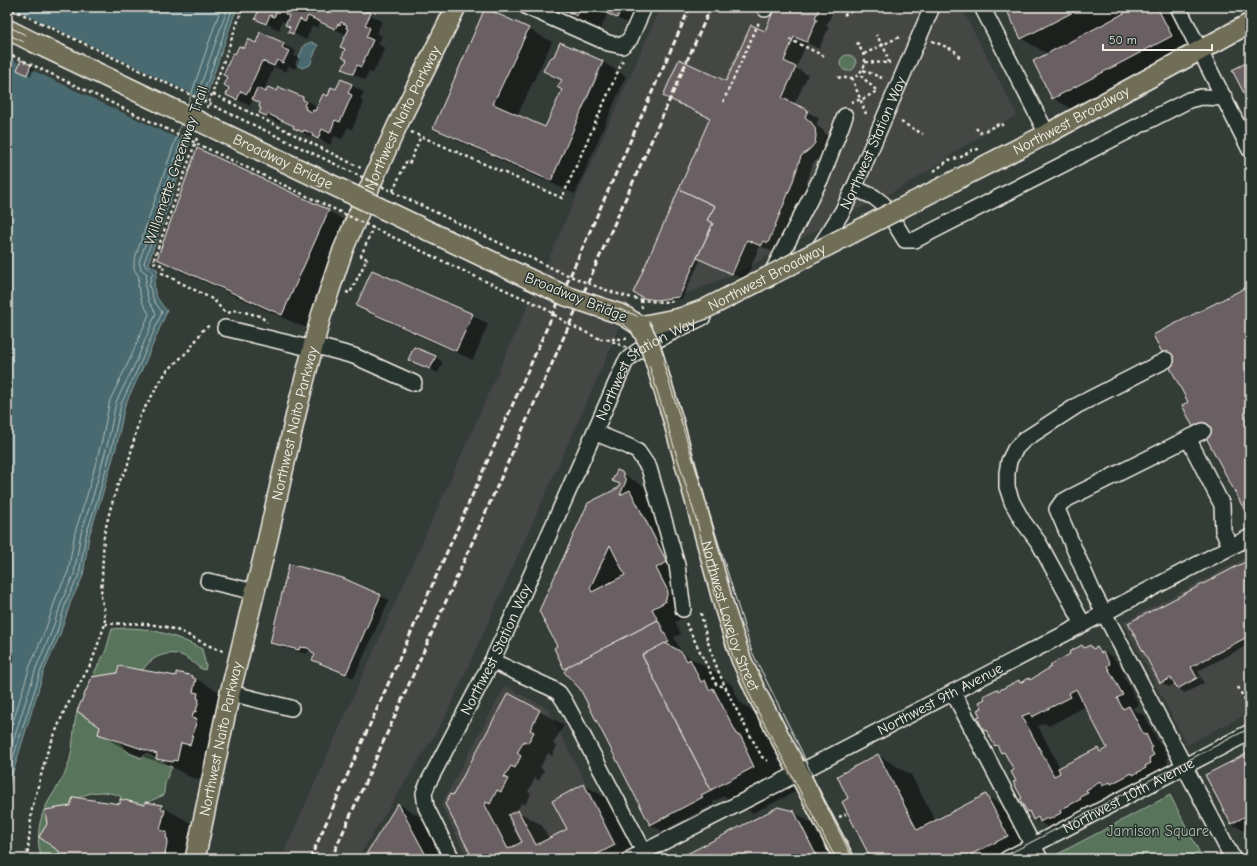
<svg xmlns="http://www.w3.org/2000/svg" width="1257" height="866" font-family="'Comic Neue',sans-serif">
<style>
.built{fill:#444745}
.green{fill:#58755c;stroke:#a6b3a2}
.water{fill:#486b6f;stroke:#8da19f}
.pier{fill:#343c38}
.shadow{fill:#0007;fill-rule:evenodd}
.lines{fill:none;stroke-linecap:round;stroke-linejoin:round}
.shore{stroke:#afbbb8;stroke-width:1}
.building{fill:#6b6064;stroke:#f4f1e8;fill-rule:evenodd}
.minor-casing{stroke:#f4f1e8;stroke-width:18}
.major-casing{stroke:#f4f1e8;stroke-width:22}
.path{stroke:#f4f1e8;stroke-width:2.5;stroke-dasharray:3 3;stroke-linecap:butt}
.minor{stroke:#26332d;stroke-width:15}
.major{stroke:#716e59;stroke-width:19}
.tram{stroke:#f4f1e8;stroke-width:1}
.rail{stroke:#f4f1e8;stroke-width:3;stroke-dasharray:6 3;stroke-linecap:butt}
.major-bridge-casing{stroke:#f4f1e8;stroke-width:22;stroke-linecap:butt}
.path-bridge{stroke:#f4f1e8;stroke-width:2.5;stroke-dasharray:3 3;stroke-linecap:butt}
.major-bridge{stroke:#716e59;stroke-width:19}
.labels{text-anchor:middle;stroke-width:3;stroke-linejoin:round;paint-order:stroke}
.street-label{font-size:15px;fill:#f4f1e8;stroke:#26332d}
.park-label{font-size:15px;fill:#b6bfb0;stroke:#26332d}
</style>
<rect width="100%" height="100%" fill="#343c38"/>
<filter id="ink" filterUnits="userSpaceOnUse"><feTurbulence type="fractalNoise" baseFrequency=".025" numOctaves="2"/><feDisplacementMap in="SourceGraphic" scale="8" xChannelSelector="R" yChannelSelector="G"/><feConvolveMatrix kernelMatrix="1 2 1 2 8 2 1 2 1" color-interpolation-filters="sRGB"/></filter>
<g filter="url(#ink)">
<!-- built -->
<g class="built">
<polygon points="661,7 961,7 1017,115 964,146 942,162 904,186 817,230 734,274 678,297 656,300 643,298 632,293 608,354 445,718 357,859 281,859"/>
<polygon points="1250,556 1250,712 1187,745 1123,622"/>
<polygon points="505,686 547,708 618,845 591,859 468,859 441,805"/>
</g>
<!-- green -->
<g class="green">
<circle cx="848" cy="63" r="8"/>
<path d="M126 628C154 628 177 636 202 649L206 666 205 670C196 667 197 665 190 660 174 648 153 654 143 670L92 677 106 650 112 629Z"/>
<path d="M77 711 100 727 98 734 118 742 129 753 141 758 146 754 172 767C167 776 164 784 164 795L148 802H146L145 805 120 799 121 796C106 791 92 790 79 798L73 797 70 806 46 810 47 824 39 837 60 852 58 859H42C36 844 38 822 45 808 53 791 65 779 70 759 74 743 73 727 77 711Z"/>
<polygon points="1170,795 1203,859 1051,859 1050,858"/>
</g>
<!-- water -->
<g class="water">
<path d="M7 7H237L148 264 158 270C151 290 154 295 167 311L144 365 125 405 117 444 101 499 89 536 83 576 71 601 59 637 44 671 10 782 7 796Z"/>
<polygon points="311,42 318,45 310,65 302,68 296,64 304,45"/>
</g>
<!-- pier -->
<polygon class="pier" points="7,7 10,7 207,101 192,145 30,69 27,75 17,70 19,63 7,58"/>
<!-- shadow -->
<g class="shadow">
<polygon points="256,7 357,7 382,21 377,33 382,36 378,44 385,48 373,73 369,72 365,80 344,69 348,60 347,35 320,22 318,28 312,26 306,40 289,31 291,27 287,23 282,21 279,30 256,18 260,10"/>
<polygon points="552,7 637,7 630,24 607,14 601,29"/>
<polygon points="776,7 835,7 826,26 829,27 819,49 807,43 796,68 808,75 794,105 819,118 816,125 823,130 827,136 828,143 822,156 813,163 804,192 780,249 776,247 773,252 760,246 745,280 701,259 682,299 660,301 648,299 637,295 711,118 664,95 727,82 766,32"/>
<polygon points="1006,7 1166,7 1176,13 1195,50 1077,112 1053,98 1048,54 1022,39"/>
<polygon points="528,29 552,42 517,116 545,129 563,89 562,81 545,71 549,60 584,104 586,104 604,63 626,76 575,194 458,141 435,128"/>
<polygon points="261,34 296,51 294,55 300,59 295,69 289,66 286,72 274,67 263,92 278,93 280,88 303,98 315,105 314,107 317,109 328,97 337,91 341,80 364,92 360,100 364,102 352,129 348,127 342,139 334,136 330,145 316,137 315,139 307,135 295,128 295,127 280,120 279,123 260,113 262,108 261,104 253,99 250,106 227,94 230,88 236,55 244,49 256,44"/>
<polygon points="22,61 34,68 31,76 21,71"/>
<polygon points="328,211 352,225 306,328 182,272 158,258"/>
<polygon points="1247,288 1250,290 1250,516 1247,515 1205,433 1194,426 1189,402"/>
<polygon points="357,306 472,315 488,324 473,360 373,315"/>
<polygon points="435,357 443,362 438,373 418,364"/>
<path d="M621 473 645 487 650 495 647 501 654 504 690 575 679 581 692 606 688 615 675 622 681 634 674 637 680 649 677 650 720 675 726 681 731 684 740 702 755 713 778 759 782 761 788 773 787 774 795 792 753 813 724 796 713 802 714 804 662 831 650 824 581 688 565 668 559 647 621 485 614 481ZM636 504H638L670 566 668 567Z"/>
<polygon points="1247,562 1250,564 1250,644 1198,671 1200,676 1180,686 1180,688 1201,677 1204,683 1185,693 1177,688 1175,684 1169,687 1161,682"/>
<polygon points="343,578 389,600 354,678 314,660 316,655 313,651 308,651 307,654 279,647 271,643"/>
<path d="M1082 646 1086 648 1090 646 1095 649 1097 648 1113 657 1115 660 1119 663 1125 674 1123 675 1139 705 1133 708 1134 710 1145 716 1159 743 1162 745 1168 757 1166 758 1169 765 1164 767 1167 772 1119 795 1115 792 1102 799 1104 802 1050 828 1034 819 1031 813 1028 811 1017 781 1015 771 1006 755 996 746 989 732 985 730 981 716 983 708 997 690 1000 692 1019 682 1022 683 1031 681ZM1086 706 1108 749 1103 752 1098 749 1060 768 1038 726 1044 723 1049 726Z"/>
<polygon points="176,677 193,677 226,696 206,781 190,777 171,766 132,753 99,734"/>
<path d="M509 694 564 725 553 744 557 746 552 756 548 753 540 768 544 770 539 781 535 778 528 792 531 794 525 805 521 803 517 811 542 825 549 839 568 829 584 785 608 799 638 859H474L453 797ZM510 816 523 842 521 843 508 819Z"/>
<polygon points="1250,753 1250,834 1232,824 1207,776"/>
<polygon points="878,755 911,775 936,822 986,796 1019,815 1032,859 873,859 850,799"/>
<polygon points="399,804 422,818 444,859 364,859"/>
<polygon points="120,805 161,806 194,825 201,859 59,859"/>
<polygon points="793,812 817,826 834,859 819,859 800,822 798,822 817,859 679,859"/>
</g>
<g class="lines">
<!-- shore -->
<g class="shore">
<polyline points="188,104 221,7"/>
<polyline points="193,107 228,7"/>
<polyline points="198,109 233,7"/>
<polyline points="7,742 30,666 45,631 57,595 68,572 75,532 87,495 102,440 110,400 130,359 149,314 142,302 138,285 139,277 134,269 134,261 181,124"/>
<polyline points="7,761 36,668 51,633 63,598 74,574 81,533 93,496 108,442 116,402 136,362 156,313 149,302 145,286 147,274 141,269 139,262 186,127"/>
<polyline points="7,777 41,670 56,635 67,599 79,575 86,535 98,498 113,443 121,404 140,364 162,312 154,301 149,285 153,272 146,267 144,263 191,129"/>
</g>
</g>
<!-- building -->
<g class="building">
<polygon points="255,7 279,7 274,17 270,15 266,24 255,19 259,9"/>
<polygon points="288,7 355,7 355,9 365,13 366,11 371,13 365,25 370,28 366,37 373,40 361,67 357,65 353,74 342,69 347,60 342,57 345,49 340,47 349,29 346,28 347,25 341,22 340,25 338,24 335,29 308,16 305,22 300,19 293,34 288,32 290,27 285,25 289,16 285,14"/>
<polygon points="557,7 581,7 577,16"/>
<polygon points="595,7 622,7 617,18 595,8"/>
<polygon points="775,7 820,7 815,18 817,19 807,42 794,37 784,61 796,67 782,98 808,110 805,117 811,122 815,128 816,136 815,143 810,149 801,156 792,184 768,243 764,241 761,246 747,240 732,274 697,258 713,223 707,220 715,206 679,189 710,118 663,96 679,59 726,81 751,25 765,31"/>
<polygon points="1005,7 1083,7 1021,39"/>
<polygon points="1136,7 1157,7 1172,36 1052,99 1033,61"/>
<polygon points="485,8 529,28 493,104 545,127 562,90 557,87 562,80 543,71 549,59 554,56 560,42 603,61 551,181 433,128"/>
<polygon points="260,32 284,43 282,48 289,51 283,63 277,60 274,66 262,61 247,94 241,91 237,100 226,95 229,88 224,85 228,77 223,75 233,53 235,54 239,46 244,48 248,39 256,43"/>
<polygon points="21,60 31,65 27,75 17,70"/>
<polygon points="1250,61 1250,105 1232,70"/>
<polygon points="341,79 352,84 348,93 352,95 340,122 335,120 330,133 322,129 318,139 312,136 313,134 304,130 303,132 293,128 294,126 268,114 267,116 259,113 261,108 259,107 260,103 252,99 257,88 266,92 268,87 277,91 279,87 303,97 303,100 306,101 304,106 306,107 305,109 312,112 313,110 315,111 323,94 328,96 331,87 336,89"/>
<polygon points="197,148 329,210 282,315 157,259"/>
<polygon points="679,189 715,206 707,220 713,223 679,297 656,300 643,298 633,293"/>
<polygon points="372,270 473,314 456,351 356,306"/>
<polygon points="1247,287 1250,293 1250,514 1247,515 1199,424 1193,427 1182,405 1188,402 1153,335"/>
<polygon points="414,347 436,356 430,369 408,360"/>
<path d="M617 470 622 472 626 481 620 495 630 490 667 562 656 568 668 591 665 602 652 609 658 620 564 669 554 648 557 646 539 611 588 503 618 488 620 484 612 481ZM610 545 625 575 592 592 590 588Z"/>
<polygon points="1247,561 1250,566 1250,642 1247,637 1191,667 1197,678 1177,689 1171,678 1160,683 1128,623"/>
<polygon points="289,564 343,578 381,595 346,674 312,660 315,655 308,648 300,647 299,650 270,643"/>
<polygon points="658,620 669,642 642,655 711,790 701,795 703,797 650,825 580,689 564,672 569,666"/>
<polygon points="665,643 678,650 683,654 687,661 690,659 701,682 705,680 709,690 713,688 738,736 740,735 747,749 746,750 754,767 711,790 642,655"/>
<path d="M1082 645 1084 648 1090 645 1093 649 1097 647 1101 653 1103 652 1110 664 1107 666 1123 695 1117 698 1123 709 1129 706 1144 735 1146 734 1152 747 1150 748 1154 755 1149 758 1151 763 1145 766 1146 768 1133 775 1132 773 1111 784 1110 782 1102 786 1100 782 1086 790 1088 793 1080 797 1081 799 1060 810 1061 813 1048 820 1047 818 1040 822 1038 817 1033 820 1029 811 1027 812 1020 799 1022 798 1013 782 1016 781 1011 772 1014 770 1004 752 1001 753 997 745 995 746 986 730 984 731 977 717 980 716 977 710 982 708 979 702 985 699 983 696 997 689 998 691 1019 680 1020 683 1029 678 1030 680 1051 667 1050 665 1070 654 1069 652ZM1076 689 1107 748 1100 752 1098 748 1058 768 1060 773 1054 776 1022 716 1030 713 1032 717 1071 697 1069 693Z"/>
<polygon points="119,666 176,676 176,672 193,676 193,678 196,679 193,692 198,693 197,698 199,699 196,712 194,711 192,718 197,719 190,745 181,743 177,761 174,760 173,762 156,759 157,754 98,734 100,727 77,711 92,677 117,673"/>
<polygon points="508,693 540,710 530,730 534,732 528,743 524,741 517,753 521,756 515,768 511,766 504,777 508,779 501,792 497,790 490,804 486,802 485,805 508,849 522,842 508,815 518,810 536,845 567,829 552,801 584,784 615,845 588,859 473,859 445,804 450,794 453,795"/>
<polygon points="1250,752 1250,829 1244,817 1231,824 1205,775"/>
<polygon points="878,754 917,830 986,794 1008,836 962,859 871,859 842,802 848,798 837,776"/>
<polygon points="73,797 120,804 120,799 145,805 145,802 162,805 161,809 165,810 160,830 167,832 166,838 168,839 164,859 58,859 60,852 39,837 47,824 45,810 70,806"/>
<polygon points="398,803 428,859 363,859"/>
<polygon points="778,807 794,811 818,859 777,859 774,855 768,858 769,859 677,859"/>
<polygon points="1250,847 1250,859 1249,859 1244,850"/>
</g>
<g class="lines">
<defs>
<g id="minor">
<polyline points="527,7 608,43 622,46 630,39 644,7"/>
<polyline points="982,7 1047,134"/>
<polyline points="1178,7 1250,150"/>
<polyline points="765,9 766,7"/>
<polyline points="854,188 874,197 883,204 905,240 915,240 1189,100 1201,97 1225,98"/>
<path id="s1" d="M817 251 842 212 854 188 932 7"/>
<polyline points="768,280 822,176 845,116"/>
<polyline points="225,328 313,349"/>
<polyline points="313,345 354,356 414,383"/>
<polyline points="1203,431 1069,498 1062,502 1057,509 1092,590 1233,859"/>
<polyline points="596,433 630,447 638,452 649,468 677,565 683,609"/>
<polyline points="1188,438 1222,505 1223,531 1231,547"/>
<polyline points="208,581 255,592"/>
<polyline points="1083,624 1039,543 1022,520 1012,502 1007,487 1007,473 1009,461 1015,449 1024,440 1078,405 1166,360"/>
<polyline points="492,661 551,688 559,693 565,702 648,859"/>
<polyline points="953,692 1040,859"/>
<polyline points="230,693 291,708"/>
<path id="s2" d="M452 859 426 807 424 793 428 783 492 661 509 625 625 363C635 347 685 327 703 317"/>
<path id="s3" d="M630 859 781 782 1250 537"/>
<path id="s4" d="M1007 859 1250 732"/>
</g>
<g id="major">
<polyline points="7,29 33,42"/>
<path id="s5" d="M913 202 1047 134 1250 23"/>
<polyline points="581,301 623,315 640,326 680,318"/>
<path id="s6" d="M654 358 673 420 725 610 741 659 757 694 844 859"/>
<path id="s7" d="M195 859 230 693 267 542 298 405 321 316 343 250 375 175 397 126 456 7"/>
</g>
</defs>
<!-- minor casing -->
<use href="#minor" class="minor-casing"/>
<!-- major casing -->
<use href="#major" class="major-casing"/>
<!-- path -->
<g class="path">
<polyline points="7,7 41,23"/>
<polyline points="844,15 860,7"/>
<polyline points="789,39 824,56"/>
<polyline points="932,41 954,50 960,58"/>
<polyline points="7,53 24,61"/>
<polyline points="864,54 901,36"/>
<polyline points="865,62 889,63 884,47 876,35"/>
<polyline points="863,70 882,78"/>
<path d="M838 78C843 76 845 79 850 78 855 78 859 75 861 71 870 61 861 51 857 42"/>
<polyline points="852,78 866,114"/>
<polyline points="213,94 361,168"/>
<polyline points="723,102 759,22"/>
<polyline points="851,102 863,99 877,91 859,74"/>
<polyline points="207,108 243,7"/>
<polyline points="901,122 923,134"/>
<polyline points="976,128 980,133 1001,123 1004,128"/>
<polyline points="411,132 562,198 623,60"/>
<polyline points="197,138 153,262 164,266 162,273 214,300 226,314"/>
<polyline points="934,171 949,160 961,157 972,150 979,149"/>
<polyline points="393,191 406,162 409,164 421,136"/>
<polyline points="346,292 350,293 367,259 361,256 373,227"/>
<polyline points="641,300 642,308"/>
<polyline points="228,313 236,310 260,316 267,322"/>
<polyline points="600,339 625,339 628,338"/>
<path d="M701 613C710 665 737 711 762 757L768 761"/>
<polyline points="686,623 716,684 724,687"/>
<path d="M105 624C130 623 155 622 179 631 194 637 208 647 224 651"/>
<polyline points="1238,687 1250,710"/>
<polyline points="839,817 846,814"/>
<polyline points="27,859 32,809 47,753 65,709 91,664 105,624 104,608 101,597 104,535 110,510 118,484 127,468 140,416 166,372 190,349 203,330 210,325"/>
</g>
<!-- minor -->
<use href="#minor" class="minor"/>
<!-- major -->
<use href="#major" class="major"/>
<!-- tram -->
<g class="tram">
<polyline points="7,26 548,283 635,315 641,320 648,328 662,359 752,652 801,750 819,791 853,859"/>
<polyline points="7,34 380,211"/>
<polyline points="403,222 567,300 608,313 615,317 635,334 648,361 697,522 723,625 732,654 754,704 836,859"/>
<polyline points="999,859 1250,728"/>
</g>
<!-- rail -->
<g class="rail">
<polyline points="310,859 690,7"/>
<polyline points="331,859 711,7"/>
</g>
<defs>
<g id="major-bridge">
<path id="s8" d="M33 42 504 267 566 296 581 301"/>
<path id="s9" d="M680 318 705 309 913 202"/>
<polyline points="640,326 649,343 654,358"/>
</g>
</defs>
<!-- major-bridge casing -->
<use href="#major-bridge" class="major-bridge-casing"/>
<!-- path-bridge -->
<g class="path-bridge">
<path d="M41 23 558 271C593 285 637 306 675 301"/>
<polyline points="24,61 472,275 543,307 568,324 600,339"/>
<polyline points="607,339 636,352"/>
</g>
<!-- major-bridge -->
<use href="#major-bridge" class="major-bridge"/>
</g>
</g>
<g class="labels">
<!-- street labels -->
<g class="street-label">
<text dy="5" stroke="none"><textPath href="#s7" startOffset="772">Northwest Naito Parkway</textPath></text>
<text dy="5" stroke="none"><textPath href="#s5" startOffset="178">Northwest Broadway</textPath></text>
<text dy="5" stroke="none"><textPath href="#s1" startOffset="122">Northwest Station Way</textPath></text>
<text dy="5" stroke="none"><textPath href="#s8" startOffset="277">Broadway Bridge</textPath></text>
<text transform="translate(176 165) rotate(-71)" y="5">Willamette Greenway Trail</text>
<text dy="5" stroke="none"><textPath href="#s9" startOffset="96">Northwest Broadway</textPath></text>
<text transform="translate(576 297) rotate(22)" y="5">Broadway Bridge</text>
<text dy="5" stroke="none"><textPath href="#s2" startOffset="557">Northwest Station Way</textPath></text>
<text dy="5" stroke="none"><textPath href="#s7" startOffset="447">Northwest Naito Parkway</textPath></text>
<text dy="5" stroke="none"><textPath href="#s6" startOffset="269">Northwest Lovejoy Street</textPath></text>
<text dy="5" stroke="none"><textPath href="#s2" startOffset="233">Northwest Station Way</textPath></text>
<text dy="5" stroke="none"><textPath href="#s3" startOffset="349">Northwest 9th Avenue</textPath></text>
<text dy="5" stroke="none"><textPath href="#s7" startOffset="123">Northwest Naito Parkway</textPath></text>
<text dy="5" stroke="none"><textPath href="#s4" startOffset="137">Northwest 10th Avenue</textPath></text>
</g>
<!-- park labels -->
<g class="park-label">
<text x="1158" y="836">Jamison Square</text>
</g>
</g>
<!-- margin -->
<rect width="1257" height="866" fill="none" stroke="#26332d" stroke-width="24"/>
<rect x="12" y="12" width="1233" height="842" fill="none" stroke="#f4f1e8" stroke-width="1.5" filter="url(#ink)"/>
<!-- scale -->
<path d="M1103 44v6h109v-6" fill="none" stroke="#f4f1e8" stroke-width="2"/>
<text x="1109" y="44" font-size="12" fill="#f4f1e8" stroke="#26332d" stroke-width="3" paint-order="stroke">50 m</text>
</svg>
